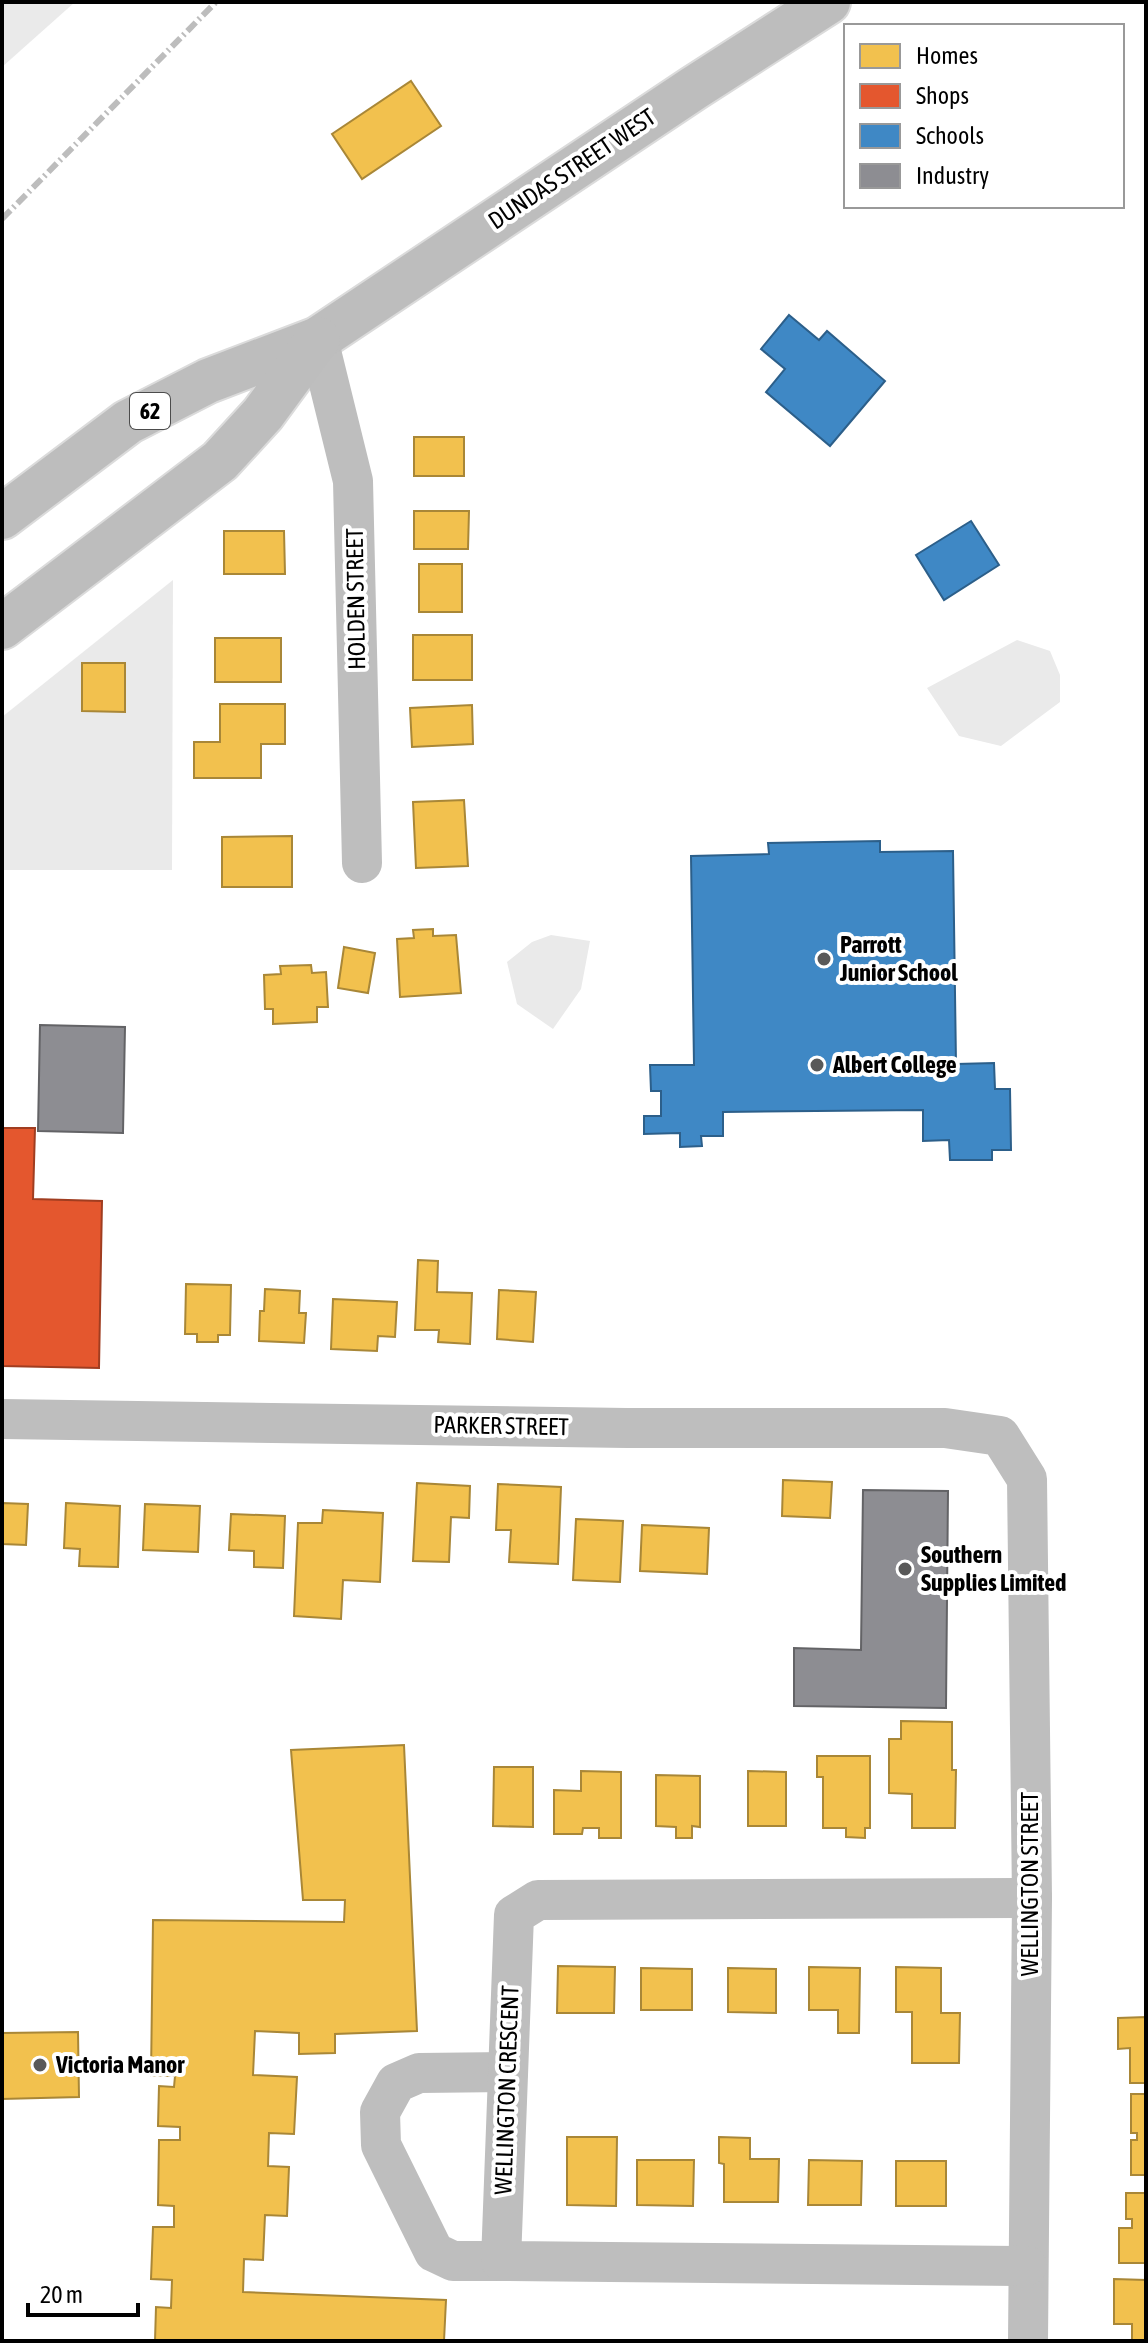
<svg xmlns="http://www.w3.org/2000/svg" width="1148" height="2343" font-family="'Asap Condensed',sans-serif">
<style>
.green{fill:#eaeaea}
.homes{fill:#f2c14e;stroke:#a98737;stroke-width:2}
.shops{fill:#e4572e;stroke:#a03d20;stroke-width:2}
.schools{fill:#3f88c5;stroke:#2c5f8a;stroke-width:2}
.industry{fill:#8d8d92;stroke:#636366;stroke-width:2}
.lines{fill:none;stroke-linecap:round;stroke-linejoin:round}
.major-casing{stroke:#dbdbdb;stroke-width:48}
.minor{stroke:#bebebe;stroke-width:40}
.major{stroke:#bdbdbd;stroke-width:44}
.rail{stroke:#bdbdbd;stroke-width:6;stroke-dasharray:12 4 2 4;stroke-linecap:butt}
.poi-dot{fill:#595959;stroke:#fff;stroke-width:3}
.labels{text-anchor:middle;stroke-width:8;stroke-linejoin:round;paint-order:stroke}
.shield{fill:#fff;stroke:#4c4c4c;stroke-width:2}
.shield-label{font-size:22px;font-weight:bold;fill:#000}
.street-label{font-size:24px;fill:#000;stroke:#fff}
.poi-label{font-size:24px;font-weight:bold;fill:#000;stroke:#fff;text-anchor:start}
</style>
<rect width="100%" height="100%" fill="#fff"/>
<!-- green -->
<g class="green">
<polygon points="2,2 75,2 2,67"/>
<polygon points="173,580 172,870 2,870 2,717"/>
<polygon points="1017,640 1050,651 1060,675 1060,702 1001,746 959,736 927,688"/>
<polygon points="551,935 590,941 581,989 553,1029 517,1004 507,962 532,942"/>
</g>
<!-- homes -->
<g class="homes">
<polygon points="411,81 441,126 362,179 332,134"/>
<rect x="414" y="437" width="50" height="39"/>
<polygon points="414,511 469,511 468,549 414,549"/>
<polygon points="224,531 284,531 285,574 224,574"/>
<rect x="419" y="564" width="43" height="48"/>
<rect x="413" y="635" width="59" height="45"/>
<rect x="215" y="638" width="66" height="44"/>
<polygon points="82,663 125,663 125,712 82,711"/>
<polygon points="220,704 285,704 285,744 261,744 261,778 194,778 194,742 220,742"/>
<polygon points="472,705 473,744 412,747 410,708"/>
<polygon points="464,800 468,866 416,868 413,802"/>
<polygon points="292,836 292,887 222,887 222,837"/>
<polygon points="433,929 433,936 456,935 461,993 400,997 397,939 414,938 413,930"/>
<polygon points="344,947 375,953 368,993 338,988"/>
<polygon points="311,965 312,973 326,972 328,1007 317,1007 317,1022 273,1024 273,1009 265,1009 264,975 281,974 280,966"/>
<polygon points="418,1260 438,1261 437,1292 472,1293 470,1344 438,1342 439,1330 415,1330"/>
<polygon points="186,1284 231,1285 230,1335 218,1335 218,1342 197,1342 197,1334 185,1334"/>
<polygon points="265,1289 300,1291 299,1313 306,1313 304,1343 259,1341 260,1311 264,1311"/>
<polygon points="499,1290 536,1292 533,1342 497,1339"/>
<polygon points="333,1299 397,1302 395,1337 378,1336 377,1351 331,1349"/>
<polygon points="783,1480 832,1482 830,1518 782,1516"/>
<polygon points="417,1483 470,1486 469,1518 451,1517 449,1562 413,1561"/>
<polygon points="498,1484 561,1487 558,1564 509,1562 511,1530 496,1530"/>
<polygon points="2,1503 28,1504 26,1545 2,1544"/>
<polygon points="66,1503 120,1506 118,1567 79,1566 80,1549 64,1548"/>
<polygon points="145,1504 200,1506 198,1552 143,1550"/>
<polygon points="323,1510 383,1513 380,1582 343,1580 341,1619 294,1616 298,1523 322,1523"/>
<polygon points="231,1514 285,1516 283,1568 254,1567 254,1551 229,1550"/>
<polygon points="576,1519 623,1521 620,1582 573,1580"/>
<polygon points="642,1525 709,1528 707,1574 640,1571"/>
<polygon points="901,1721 952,1722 952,1770 956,1770 955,1828 912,1828 912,1794 889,1793 889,1739 901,1739"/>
<polygon points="404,1745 417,2031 335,2034 335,2053 299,2054 299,2033 255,2031 253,2075 297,2077 294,2134 269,2133 268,2166 289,2167 287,2216 265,2215 263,2260 244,2259 243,2292 446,2300 444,2341 155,2341 156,2307 171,2308 172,2280 151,2279 153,2227 174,2227 174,2206 158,2205 159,2140 180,2140 180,2127 158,2126 159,2086 174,2087 175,2076 151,2076 153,1920 344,1922 345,1900 303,1900 291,1750"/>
<polygon points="817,1756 870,1756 870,1828 865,1828 865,1838 846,1837 846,1828 823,1828 823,1777 817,1777"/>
<polygon points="494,1767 533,1767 533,1827 493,1826"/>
<polygon points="581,1771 621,1772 621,1838 599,1838 599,1828 583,1828 582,1834 554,1834 554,1790 581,1791"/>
<polygon points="748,1771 786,1772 786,1826 748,1826"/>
<polygon points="656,1775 700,1776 700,1827 692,1826 692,1838 676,1838 676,1827 656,1826"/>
<polygon points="558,1966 615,1967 614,2013 557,2013"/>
<polygon points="809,1967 860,1968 859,2033 838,2033 838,2010 809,2010"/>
<polygon points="896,1967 941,1968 941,2013 960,2013 959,2063 912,2063 912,2012 896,2012"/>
<polygon points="641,1968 692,1969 692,2010 641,2010"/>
<polygon points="728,1968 776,1969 776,2013 728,2012"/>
<polygon points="1146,2017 1146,2083 1130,2083 1130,2048 1118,2049 1118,2018"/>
<polygon points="78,2032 79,2097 2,2099 2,2033"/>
<polygon points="1131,2094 1146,2094 1146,2175 1131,2175 1131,2140 1137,2140 1137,2133 1131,2133"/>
<polygon points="567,2137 617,2137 616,2206 567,2205"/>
<polygon points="719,2137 750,2138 750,2159 779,2159 778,2202 724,2202 724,2164 719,2163"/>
<polygon points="637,2160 694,2160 693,2206 637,2205"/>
<polygon points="809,2160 862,2161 861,2205 808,2205"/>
<rect x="896" y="2161" width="50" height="45"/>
<polygon points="1126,2193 1146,2193 1146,2263 1119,2263 1119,2228 1132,2228 1132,2219 1126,2219"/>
<polygon points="1114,2279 1146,2280 1146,2341 1132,2341 1132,2324 1114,2324"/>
</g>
<!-- shops -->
<polygon class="shops" points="2,1128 35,1128 33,1199 102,1201 99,1368 2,1366"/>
<!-- schools -->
<g class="schools">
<polygon points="789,315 819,340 827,331 885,381 830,446 766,392 785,369 761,349"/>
<polygon points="971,521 999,565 944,600 916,555"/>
<polygon points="880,841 880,852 953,851 956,1064 994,1063 995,1089 1010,1089 1011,1150 992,1150 992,1160 950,1160 949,1140 923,1141 923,1110 723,1112 723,1136 701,1136 702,1146 680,1147 680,1133 644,1134 644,1116 661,1116 661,1091 651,1091 650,1065 694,1065 691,856 769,854 768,843"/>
</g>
<!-- industry -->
<g class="industry">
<polygon points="40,1025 125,1027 123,1133 38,1131"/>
<polygon points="863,1490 948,1491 946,1708 794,1706 794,1648 861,1650"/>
</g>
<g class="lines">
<defs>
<g id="major">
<polyline points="2,517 128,422 208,381 318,339 694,88 828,2"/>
<polyline points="2,627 220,461 263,414 318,339"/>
</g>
</defs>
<!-- major casing -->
<use href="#major" class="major-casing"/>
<!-- minor -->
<g class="minor">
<polyline points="318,339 353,481 362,863"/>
<polyline points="2,1419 627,1428 945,1428 1000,1436 1027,1479 1032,1898 1028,2341"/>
<polyline points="501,2261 453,2261 434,2252 381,2145 380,2112 396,2083 419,2073 508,2072"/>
<polyline points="1027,2266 501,2261 514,1915 538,1900 1032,1898"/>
</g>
<!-- major -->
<use href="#major" class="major"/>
<!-- rail -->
<polyline class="rail" points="2,219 216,2"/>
</g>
<!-- markers -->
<g class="poi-dot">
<circle cx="824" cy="959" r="8"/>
<circle cx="817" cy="1065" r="8"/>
<circle cx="905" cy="1569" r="8"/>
<circle cx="40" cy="2065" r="8"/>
</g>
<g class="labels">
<!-- shield labels -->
<rect class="shield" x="130" y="393" width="40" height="36" rx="6"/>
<g class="shield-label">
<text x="150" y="419">62</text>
</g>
<!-- street labels -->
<g class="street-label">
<text transform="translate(572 169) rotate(-34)" y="8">DUNDAS STREET WEST</text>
<text transform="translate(356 599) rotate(-91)" y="8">HOLDEN STREET</text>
<text transform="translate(501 1426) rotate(1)" y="8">PARKER STREET</text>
<text transform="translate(1030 1884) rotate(-90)" y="8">WELLINGTON STREET</text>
<text transform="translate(507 2090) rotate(-88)" y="8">WELLINGTON CRESCENT</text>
</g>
<!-- poi labels -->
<g class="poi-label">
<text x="840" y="953">Parrott<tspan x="840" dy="28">Junior School</tspan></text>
<text x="833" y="1073">Albert College</text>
<text x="921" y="1563">Southern<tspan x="921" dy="28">Supplies Limited</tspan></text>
<text x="56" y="2073">Victoria Manor</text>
</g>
</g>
<!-- border -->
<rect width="1148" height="2343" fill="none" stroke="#000000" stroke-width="8"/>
<!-- legend -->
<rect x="844" y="24" width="280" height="184" fill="#ffffff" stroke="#999999" stroke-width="2"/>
<rect x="860" y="44" width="40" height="24" fill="#f2c14e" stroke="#999999" stroke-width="2"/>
<text x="916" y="64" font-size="24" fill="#000000">Homes</text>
<rect x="860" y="84" width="40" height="24" fill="#e4572e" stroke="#999999" stroke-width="2"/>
<text x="916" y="104" font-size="24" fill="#000000">Shops</text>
<rect x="860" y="124" width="40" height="24" fill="#3f88c5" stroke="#999999" stroke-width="2"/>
<text x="916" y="144" font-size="24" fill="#000000">Schools</text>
<rect x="860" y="164" width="40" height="24" fill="#8d8d92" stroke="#999999" stroke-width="2"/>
<text x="916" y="184" font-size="24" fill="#000000">Industry</text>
<!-- scale -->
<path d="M28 2303v12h110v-12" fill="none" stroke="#000000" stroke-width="4"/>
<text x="40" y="2303" font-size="24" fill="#000000" stroke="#ffffff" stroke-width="6" paint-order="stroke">20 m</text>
</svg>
